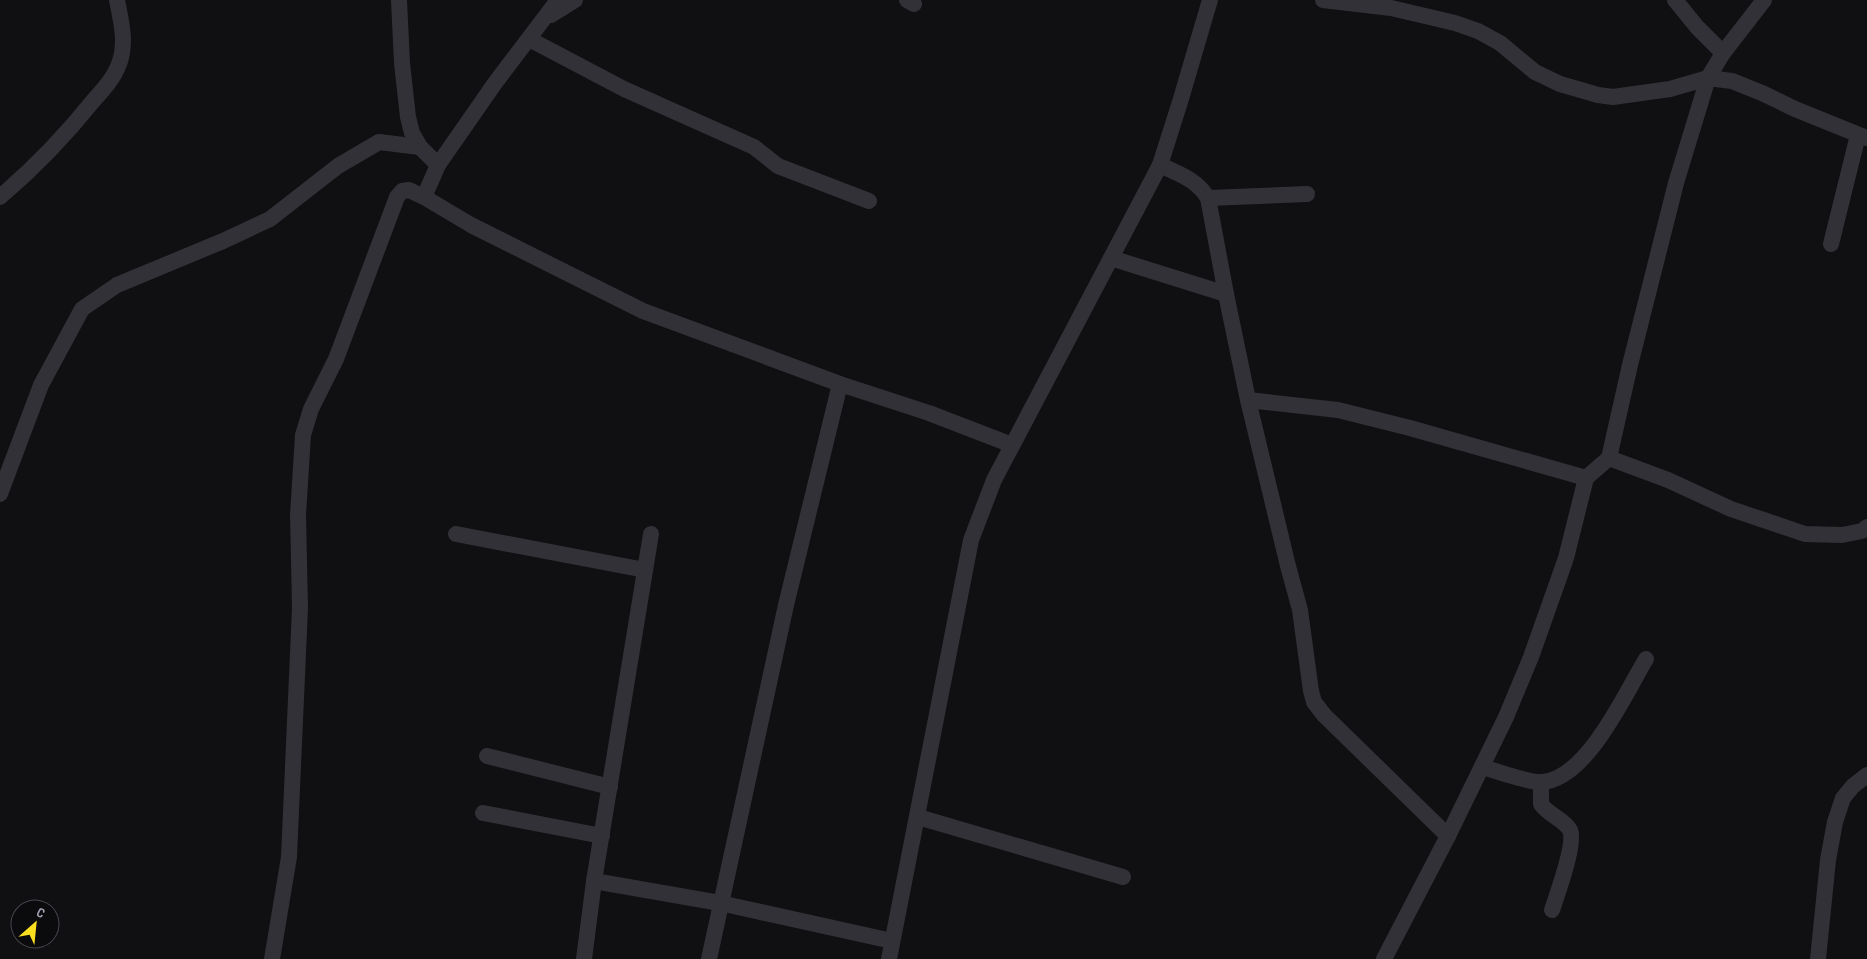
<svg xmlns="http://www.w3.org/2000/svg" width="1867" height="959" font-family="'Sofia Sans Condensed',sans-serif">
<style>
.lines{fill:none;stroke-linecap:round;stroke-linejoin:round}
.minor{stroke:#313137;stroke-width:16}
</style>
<rect width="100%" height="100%" fill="#101012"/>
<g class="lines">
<!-- minor -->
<g class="minor">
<polyline points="399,0 402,63 408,117 412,133 420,147 438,165"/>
<polyline points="907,0 914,4"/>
<polyline points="1323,0 1391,8 1455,23 1478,31 1500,43 1535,72 1560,84 1598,95 1613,97 1670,89 1708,78 1732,81 1762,93 1795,109 1867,138"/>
<polyline points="1675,0 1697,27 1723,53"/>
<polyline points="551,15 575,0"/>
<polyline points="529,39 624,89 754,147 778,166 869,201"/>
<path d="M1160 165C1179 174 1196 179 1208 198L1226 294"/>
<path d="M0 197C34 168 65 136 93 101 103 90 114 78 119 64 127 43 121 21 117 0"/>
<polyline points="424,197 438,165 495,83 558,0"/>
<polyline points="1208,198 1307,194"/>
<polyline points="1831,244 1858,135"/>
<polyline points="1111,258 1226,294 1248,400 1288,566 1300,610 1311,691 1314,702 1324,715 1448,836 1384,959"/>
<polyline points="1248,400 1338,410 1410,428 1586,478 1609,458 1668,480 1731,509 1805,534 1842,535 1862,531 1867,527"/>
<polyline points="1609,458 1630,365 1676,183 1708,78 1723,53 1764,0"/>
<polyline points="0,494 41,385 82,309 117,285 223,241 270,219 338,166 379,142 420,147"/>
<polyline points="456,534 645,570"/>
<polyline points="487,756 610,787"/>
<path d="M1483 767C1495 771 1532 783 1542 782 1587 779 1625 694 1646 659"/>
<path d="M1541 782V804C1548 815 1564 819 1570 830 1576 843 1557 895 1552 910"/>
<polyline points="483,813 602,836"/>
<polyline points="918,817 1123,877"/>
<polyline points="1448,836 1506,717 1531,657 1566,558 1586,478"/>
<polyline points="594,881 720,903 892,941"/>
<polyline points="272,959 289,857 300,608 298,515 303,435 311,409 336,359 397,197 402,191 409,190 424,197 471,225 643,311 840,384 929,413 1012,445"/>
<polyline points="584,959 594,881 651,534"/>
<polyline points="709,959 786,605 840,384"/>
<polyline points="889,959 971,540 994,480 1160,165 1180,102 1210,0"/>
<polyline points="1818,959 1828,860 1835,822 1843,798 1853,786 1867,775"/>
</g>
</g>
<!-- north arrow -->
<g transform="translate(35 924) rotate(27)"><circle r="24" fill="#0b0b0d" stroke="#47474f"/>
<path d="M0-4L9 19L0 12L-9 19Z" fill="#fade1f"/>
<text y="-8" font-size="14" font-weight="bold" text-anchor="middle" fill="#a1a2b3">С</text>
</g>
</svg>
